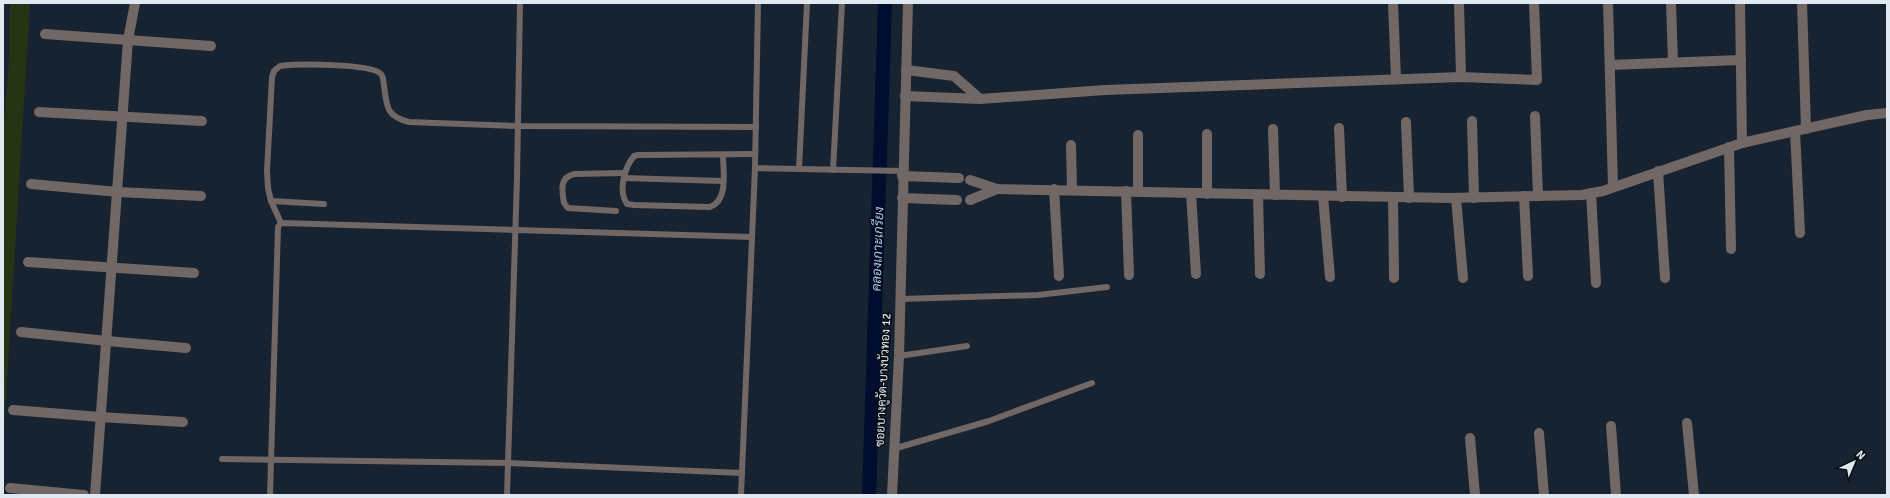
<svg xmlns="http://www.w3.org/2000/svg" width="1890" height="498" font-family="Signika,Sarabun,sans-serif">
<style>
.green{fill:#243513}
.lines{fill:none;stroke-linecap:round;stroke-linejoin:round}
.canal{stroke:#000d2e;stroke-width:14}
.service{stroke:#716765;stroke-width:6}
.minor{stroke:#716765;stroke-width:10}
.labels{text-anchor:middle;stroke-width:3;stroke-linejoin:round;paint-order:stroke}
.street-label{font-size:12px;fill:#e0e8f1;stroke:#070c12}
.water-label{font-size:13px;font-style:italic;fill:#a5c4f6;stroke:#070c12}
</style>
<rect width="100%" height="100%" fill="#172330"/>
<!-- green -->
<polygon class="green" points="10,3 30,3 3,445 3,139 9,60"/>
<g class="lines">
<!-- canal -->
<polyline class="canal" points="869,495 885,3"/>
<!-- service -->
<g class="service">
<path d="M723 155C723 170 729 200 710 207L634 205 627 204C618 191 624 168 634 156L638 155 755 154"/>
<polyline points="755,168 903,171"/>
<polyline points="799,169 807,3"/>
<polyline points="833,170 842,3"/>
<polyline points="624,178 723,181"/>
<polyline points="271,201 324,204"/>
<path d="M616 211 568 208 564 203C562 190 559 178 574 174L625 173"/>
<path d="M281 223 271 201 268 188 267 171 272 77 274 71 280 66C297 64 370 63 381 74 384 77 383 82 384 86 387 107 386 116 409 122L517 126 756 127"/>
<polyline points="900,299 1038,295 1107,287"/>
<polyline points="899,356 967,346"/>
<polyline points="893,449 989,421 1092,383"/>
<polyline points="222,459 508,463 742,473"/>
<polyline points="270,495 278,227 281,223 752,237"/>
<polyline points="507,495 517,178 520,3"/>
<polyline points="741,495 755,168 758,3"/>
</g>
<!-- minor -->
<g class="minor">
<polyline points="1393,3 1396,79"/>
<polyline points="1459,3 1461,77"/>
<polyline points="1608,3 1613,187"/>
<polyline points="1671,3 1673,62"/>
<polyline points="1740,3 1742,143"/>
<polyline points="1802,3 1806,129"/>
<polyline points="45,34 211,46"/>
<polyline points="1610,65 1741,60"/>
<polyline points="905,96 980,99 954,76 906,70"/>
<polyline points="980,99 1105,90 1461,77 1537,80 1534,3"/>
<polyline points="39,112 202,121"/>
<polyline points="1535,116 1538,196"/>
<polyline points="1472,121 1474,198"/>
<polyline points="1406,122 1409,198"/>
<polyline points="1339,128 1342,197"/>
<polyline points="1273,129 1275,195"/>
<polyline points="1795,131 1800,233"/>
<polyline points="1207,134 1207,194"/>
<polyline points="1138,135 1138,191"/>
<polyline points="1071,145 1072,189"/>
<polyline points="1729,147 1731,249"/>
<polyline points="1658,171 1665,278"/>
<polyline points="902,176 959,178"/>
<polyline points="970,180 997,189 1449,198 1582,195 1603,191 1742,143 1867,115 1887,113"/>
<polyline points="31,184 118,192 201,196"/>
<polyline points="1054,189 1059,276"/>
<polyline points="1126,191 1129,275"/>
<polyline points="1191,193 1196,274"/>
<polyline points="1591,193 1596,283"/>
<polyline points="1258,195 1260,274"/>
<polyline points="1323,196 1330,277"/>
<polyline points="1524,196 1528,276"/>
<polyline points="902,198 957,200"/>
<polyline points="1393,198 1394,278"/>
<polyline points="1456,198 1463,278"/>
<polyline points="970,200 997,189"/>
<polyline points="28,262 194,273"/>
<polyline points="21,332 107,341 186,348"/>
<polyline points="13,410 100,417 183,422"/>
<polyline points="1687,423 1694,495"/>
<polyline points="1611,426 1616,495"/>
<polyline points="1539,433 1544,495"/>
<polyline points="1470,438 1475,495"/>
<polyline points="10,488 84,495"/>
<polyline points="95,495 128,40 135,3"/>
<polyline points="892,495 899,356 908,3"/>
</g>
</g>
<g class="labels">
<!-- street labels -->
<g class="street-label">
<text transform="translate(883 380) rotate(-87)" y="4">ซอยบางคูวัด-บางบัวทอง 12</text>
</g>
<!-- water labels -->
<g class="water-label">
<text transform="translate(877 249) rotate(-88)" y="5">คลองเกาะเกรียง</text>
</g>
</g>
<!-- border -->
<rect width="1890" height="498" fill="none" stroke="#e0e8f1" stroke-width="8"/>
<!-- north arrow -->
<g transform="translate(1854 462) rotate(44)" stroke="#070c12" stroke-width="3" paint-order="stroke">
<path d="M0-3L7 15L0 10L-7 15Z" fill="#e0e8f1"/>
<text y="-6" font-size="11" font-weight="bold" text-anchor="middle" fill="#e0e8f1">N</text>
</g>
</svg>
